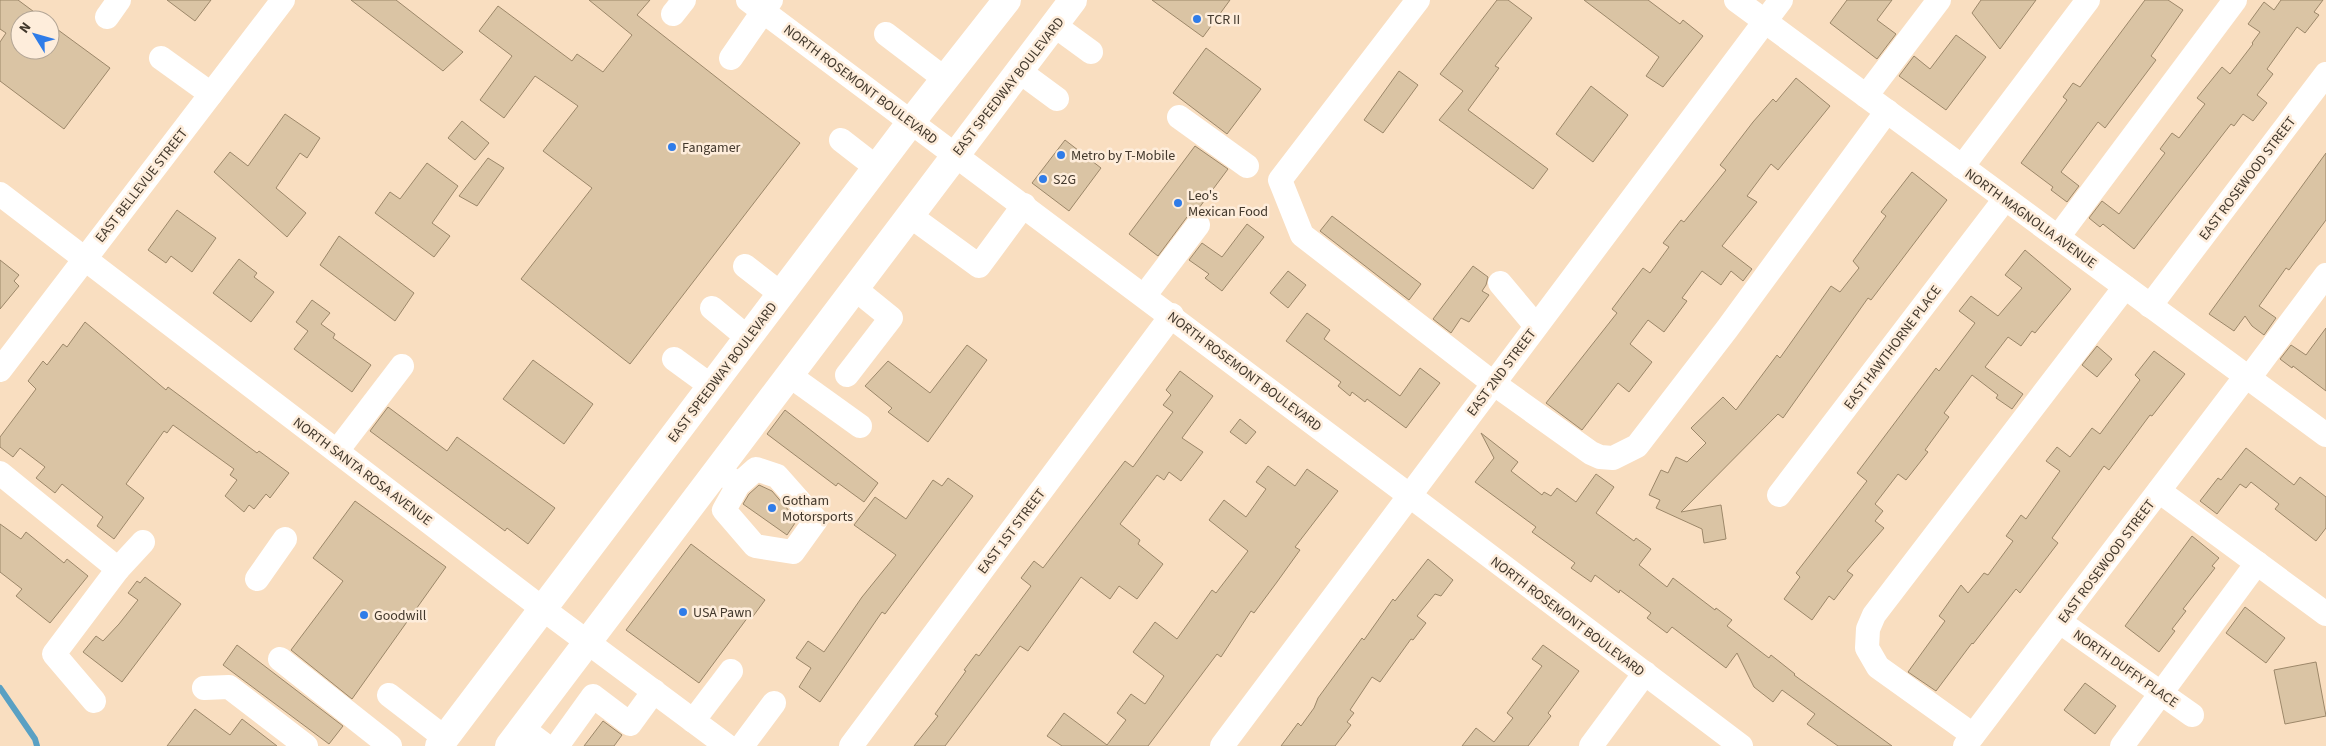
<svg xmlns="http://www.w3.org/2000/svg" width="2326" height="746" font-family="'Source Sans 3',sans-serif">
<style>
.lines{fill:none;stroke-linecap:round;stroke-linejoin:round}
.stream{stroke:#59a0c3;stroke-width:6}
.building{fill:#dac4a4;stroke:#9c8769}
.minor{stroke:#fff;stroke-width:24}
.major{stroke:#fff;stroke-width:28}
.poi-dot{fill:#2f7ce8;stroke:#feeddb;stroke-width:2}
.labels{text-anchor:middle;stroke-width:5;stroke-linejoin:round;paint-order:stroke}
.poi-label{font-size:14px;fill:#42382c;stroke:#feeddb;text-anchor:start}
.street-label{font-size:14px;fill:#42382c;stroke:#feeddb}
</style>
<rect width="100%" height="100%" fill="#f9dec0"/>
<g class="lines">
<!-- stream -->
<polyline class="stream" points="0,688 35,739 37,746"/>
</g>
<!-- building -->
<g class="building">
<polygon points="0,0 18,0 45,20 20,20 20,50 50,50 50,24 110,68 64,129 0,81 0,42 6,33 0,29"/>
<polygon points="167,0 211,0 195,21"/>
<polygon points="351,0 396,0 463,52 443,71"/>
<polygon points="589,0 650,0 637,15 800,143 630,364 521,279 592,188 543,151 578,106 535,76 504,118 480,100 512,56 479,31 498,6 572,61 577,54 603,72 632,35"/>
<polygon points="1152,0 1230,0 1203,37"/>
<polygon points="1497,0 1508,0 1532,18 1495,66 1499,68 1468,110 1548,169 1533,189 1439,120 1463,91 1440,74"/>
<polygon points="1584,0 1648,0 1680,24 1683,20 1703,36 1663,87 1646,76 1659,57"/>
<polygon points="1847,0 1892,0 1877,20 1896,34 1877,59 1830,23"/>
<polygon points="1981,0 2036,0 2000,49 1972,13"/>
<polygon points="2145,0 2168,0 2183,10 2151,56 2156,60 2105,128 2098,122 2061,172 2079,186 2067,202 2051,190 2053,187 2021,163 2067,100 2063,97 2073,83 2080,87"/>
<polygon points="2281,0 2323,0 2314,12 2319,15 2305,33 2297,27 2267,69 2273,74 2257,95 2267,103 2253,121 2243,114 2234,126 2231,124 2134,249 2103,224 2100,227 2089,218 2102,201 2119,214 2165,153 2160,149 2172,133 2179,138 2205,104 2197,98 2222,67 2230,74 2253,44 2252,43 2260,32 2248,24 2264,2 2274,10"/>
<polygon points="1956,35 1986,57 1946,110 1899,76 1914,56 1930,69"/>
<polygon points="1206,48 1261,89 1227,134 1173,93"/>
<polygon points="1399,71 1418,85 1383,133 1364,120"/>
<polygon points="1796,78 1830,106 1778,170 1771,164 1747,196 1757,202 1722,246 1752,269 1743,281 1731,271 1721,285 1702,271 1682,298 1687,301 1664,332 1648,320 1630,344 1652,362 1629,392 1618,383 1582,430 1546,403 1617,313 1612,309 1643,268 1650,273 1669,247 1663,243 1681,220 1684,222 1726,170 1720,165 1753,122 1773,99 1776,102"/>
<polygon points="1591,86 1628,115 1593,162 1556,134"/>
<polygon points="285,114 320,138 307,158 300,153 276,188 306,213 287,237 214,172 230,152 248,166"/>
<polygon points="462,121 489,143 475,160 448,138"/>
<polygon points="1065,140 1101,168 1069,211 1032,183"/>
<polygon points="1195,146 1228,169 1196,212 1187,217 1158,256 1129,234"/>
<polygon points="2326,153 2326,220 2289,270 2286,268 2259,306 2276,318 2264,335 2252,326 2245,316 2234,331 2209,314"/>
<polygon points="488,158 504,168 477,206 459,196"/>
<polygon points="427,163 458,186 432,223 450,236 434,257 375,213 390,192 400,199"/>
<polygon points="1912,172 1947,200 1871,300 1868,298 1783,418 1778,414 1681,512 1721,505 1726,539 1704,543 1702,529 1656,508 1660,500 1649,495 1661,470 1668,473 1676,457 1687,462 1706,443 1691,428 1723,397 1736,410 1777,355 1780,358 1831,286 1840,292 1859,268 1853,261 1886,216 1881,212"/>
<polygon points="177,210 216,238 192,272 171,256 166,263 148,250"/>
<polygon points="1332,216 1421,284 1409,300 1320,231"/>
<polygon points="1247,224 1264,237 1222,291 1205,278 1209,274 1189,260 1202,243 1222,257"/>
<polygon points="339,236 414,293 395,321 320,265"/>
<polygon points="2025,250 2071,289 2035,333 2032,331 2021,346 2008,337 1985,367 2023,394 2012,409 1996,398 1998,395 1972,375 1944,413 1949,417 1925,450 1928,452 1906,480 1898,474 1875,504 1883,511 1875,521 1884,528 1847,571 1853,575 1834,600 1829,596 1812,620 1784,599 1800,577 1796,573 1867,481 1857,473 1936,368 1939,371 1975,323 1959,311 1971,296 1998,316 2022,288 2005,275"/>
<polygon points="239,259 257,273 254,277 274,292 251,322 213,293"/>
<polygon points="0,260 19,275 14,281 19,286 0,309"/>
<polygon points="1473,266 1488,277 1486,285 1482,291 1489,295 1469,322 1461,318 1451,333 1433,319"/>
<polygon points="1288,271 1306,285 1288,308 1270,293"/>
<polygon points="312,300 330,313 321,324 335,334 333,338 371,365 352,392 294,349 308,331 296,322"/>
<polygon points="1307,313 1330,330 1324,339 1400,396 1420,368 1440,383 1406,428 1367,399 1365,402 1352,392 1350,396 1338,386 1341,382 1286,341"/>
<polygon points="85,322 166,390 168,387 257,453 259,451 289,473 270,498 266,494 254,509 249,505 244,512 225,496 237,480 230,475 234,469 173,425 167,433 164,431 126,484 144,498 114,539 97,526 103,517 62,484 55,493 36,478 45,467 20,448 13,457 0,447 0,437 36,389 28,381 43,361 47,365 63,344 67,347"/>
<polygon points="2326,328 2326,391 2293,366 2292,368 2280,359 2291,345 2306,355"/>
<polygon points="967,345 987,360 928,442 888,412 892,408 865,386 888,361 930,393"/>
<polygon points="2097,346 2112,359 2097,377 2082,365"/>
<polygon points="2154,351 2185,374 2152,416 2150,415 2109,470 2104,466 2052,538 2058,543 2020,593 2016,589 1973,644 1972,643 1936,691 1908,672 1945,621 1939,616 1961,585 1968,593 1984,573 1988,575 2013,541 2006,536 2021,515 2026,519 2060,471 2046,461 2057,447 2070,457 2092,428 2100,434 2140,380 2135,375"/>
<polygon points="533,360 593,404 564,444 503,399"/>
<polygon points="1180,371 1213,396 1182,438 1203,452 1181,481 1169,472 1164,480 1157,475 1120,524 1140,540 1138,544 1163,564 1137,599 1119,586 1110,599 1081,577 1028,651 1020,646 945,746 914,746 938,716 935,714 966,671 964,670 976,654 979,656 1031,586 1021,578 1034,561 1043,568 1125,461 1133,467 1173,412 1163,405 1171,395 1166,390"/>
<polygon points="388,407 447,451 457,437 555,508 528,544 507,528 505,531 370,431"/>
<polygon points="785,410 878,483 864,502 838,483 836,486 767,434"/>
<polygon points="1240,419 1256,432 1246,444 1230,432"/>
<polygon points="1481,433 1518,462 1511,471 1542,495 1544,492 1551,496 1557,488 1576,502 1596,474 1614,487 1596,513 1634,541 1636,538 1651,549 1639,565 1667,587 1673,578 1715,610 1716,608 1732,620 1727,626 1769,658 1771,655 1795,674 1794,675 1892,746 1838,746 1807,724 1815,714 1782,690 1773,702 1754,687 1737,653 1726,668 1672,627 1667,633 1647,618 1651,613 1620,590 1619,593 1595,575 1591,582 1571,568 1575,563 1532,532 1536,527 1475,482 1494,458"/>
<polygon points="2246,448 2294,485 2300,477 2326,497 2326,528 2316,541 2275,509 2279,504 2251,482 2246,488 2240,484 2217,514 2200,501 2218,478 2221,480"/>
<polygon points="1268,466 1295,486 1307,469 1338,491 1295,547 1300,550 1277,582 1254,613 1251,611 1221,657 1217,654 1148,746 1062,746 1047,736 1064,713 1107,745 1126,720 1117,713 1131,694 1145,704 1164,676 1133,652 1155,622 1177,639 1212,590 1216,593 1248,551 1209,520 1224,500 1246,517 1266,489 1256,482"/>
<polygon points="948,478 973,496 885,614 882,612 820,702 799,687 811,668 796,658 808,641 824,652 862,597 896,555 854,525 875,497 906,519 933,480 942,486"/>
<polygon points="759,485 772,491 797,520 787,535 743,504 749,494"/>
<polygon points="355,501 446,567 352,699 291,650 343,581 313,558"/>
<polygon points="0,524 21,539 26,532 64,563 67,559 88,576 50,623 16,596 22,589 0,572"/>
<polygon points="2192,536 2219,558 2212,566 2215,568 2183,609 2186,611 2172,629 2175,631 2159,652 2125,626"/>
<polygon points="691,544 765,600 751,619 748,617 699,683 626,630"/>
<polygon points="1428,559 1453,580 1441,596 1435,594 1417,616 1426,623 1413,640 1411,639 1380,682 1372,677 1350,710 1354,713 1347,722 1351,725 1335,746 1281,746 1298,723 1301,726 1314,708 1318,698 1362,638 1364,640 1393,599 1395,601"/>
<polygon points="145,577 181,604 122,682 83,652 96,636 103,641 119,624 138,600 128,593 137,581 140,583"/>
<polygon points="2245,607 2285,638 2266,663 2226,633"/>
<polygon points="237,645 343,726 329,744 223,665"/>
<polygon points="1543,645 1579,671 1548,713 1551,716 1528,746 1462,746 1476,728 1494,742 1513,718 1507,713 1542,666 1532,659"/>
<polygon points="2316,662 2326,716 2285,724 2274,670"/>
<polygon points="2085,683 2116,706 2095,734 2064,710"/>
<polygon points="195,709 230,735 242,719 277,746 167,746"/>
<polygon points="603,721 622,735 614,746 584,746"/>
</g>
<g class="lines">
<!-- minor -->
<g class="minor">
<path d="M748 0C1080 247 1411 496 1741 746"/>
<polyline points="1418,0 1280,180 1302,235 1493,383 1591,453 1600,457 1613,458 1637,446 1727,329 1887,111"/>
<polyline points="1736,0 2326,435"/>
<polyline points="673,14 684,0"/>
<polyline points="107,17 119,0"/>
<polyline points="1054,25 1091,52"/>
<polyline points="886,34 945,79"/>
<polyline points="161,58 211,94"/>
<polyline points="731,58 771,0"/>
<polyline points="1019,71 1057,99"/>
<polyline points="1866,96 1939,0"/>
<polyline points="1179,117 1247,166"/>
<polyline points="841,140 877,168"/>
<polyline points="1962,167 2088,0"/>
<polyline points="0,194 543,609 727,746"/>
<polyline points="909,215 979,266 1024,205"/>
<polyline points="2058,237 2235,0"/>
<polyline points="745,266 781,294"/>
<polyline points="1500,283 1536,326"/>
<polyline points="1145,295 1198,225"/>
<polyline points="2150,306 2326,74"/>
<polyline points="712,308 748,338"/>
<polyline points="674,359 711,386"/>
<polyline points="0,370 283,0"/>
<polyline points="789,375 860,426"/>
<polyline points="847,375 891,318 854,288"/>
<polyline points="2249,378 2326,275"/>
<polyline points="337,451 402,366"/>
<polyline points="718,469 738,485 756,469 777,476 816,520 793,552 755,546 724,510 738,485"/>
<polyline points="0,473 118,569 54,654 94,701"/>
<polyline points="2159,491 2326,614"/>
<polyline points="1779,495 2005,199"/>
<polyline points="118,569 143,542"/>
<polyline points="257,579 285,539"/>
<polyline points="2060,622 2192,715"/>
<polyline points="280,659 390,746"/>
<polyline points="204,688 229,687 306,746"/>
<polyline points="389,695 445,738"/>
<polyline points="693,721 731,671"/>
<polyline points="522,728 546,746"/>
<polyline points="1973,735 1878,667 1867,648 1868,629 1874,615 2125,287"/>
<polyline points="557,746 593,696 630,724 654,691"/>
<polyline points="742,746 774,703"/>
<polyline points="851,746 1172,315"/>
<polyline points="1222,746 1781,0"/>
<polyline points="1591,746 1645,673"/>
<polyline points="1965,746 2246,376"/>
<polyline points="2122,746 2257,563"/>
</g>
<!-- major -->
<g class="major">
<polyline points="439,746 911,122 1007,0"/>
<polyline points="509,746 1073,0"/>
</g>
</g>
<!-- markers -->
<g class="poi-dot">
<circle cx="1197" cy="19" r="5"/>
<circle cx="672" cy="147" r="5"/>
<circle cx="1061" cy="155" r="5"/>
<circle cx="1043" cy="179" r="5"/>
<circle cx="1178" cy="203" r="5"/>
<circle cx="772" cy="508" r="5"/>
<circle cx="683" cy="612" r="5"/>
<circle cx="364" cy="615" r="5"/>
</g>
<g class="labels">
<!-- poi labels -->
<g class="poi-label">
<text x="1207" y="24">TCR II</text>
<text x="682" y="152">Fangamer</text>
<text x="1071" y="160">Metro by T-Mobile</text>
<text x="1053" y="184">S2G</text>
<text x="1188" y="200">Leo's<tspan x="1188" dy="16">Mexican Food</tspan></text>
<text x="782" y="505">Gotham<tspan x="782" dy="16">Motorsports</tspan></text>
<text x="693" y="617">USA Pawn</text>
<text x="374" y="620">Goodwill</text>
</g>
<!-- street labels -->
<g class="street-label">
<text transform="translate(861 84) rotate(37)" y="5">NORTH ROSEMONT BOULEVARD</text>
<text transform="translate(1008 86) rotate(-52)" y="5">EAST SPEEDWAY BOULEVARD</text>
<text transform="translate(2247 178) rotate(-53)" y="5">EAST ROSEWOOD STREET</text>
<text transform="translate(141 185) rotate(-52)" y="5">EAST BELLEVUE STREET</text>
<text transform="translate(2031 218) rotate(36)" y="5">NORTH MAGNOLIA AVENUE</text>
<text transform="translate(1892 347) rotate(-53)" y="5">EAST HAWTHORNE PLACE</text>
<text transform="translate(1245 371) rotate(37)" y="5">NORTH ROSEMONT BOULEVARD</text>
<text transform="translate(722 372) rotate(-53)" y="5">EAST SPEEDWAY BOULEVARD</text>
<text transform="translate(1501 372) rotate(-53)" y="5">EAST 2ND STREET</text>
<text transform="translate(363 471) rotate(37)" y="5">NORTH SANTA ROSA AVENUE</text>
<text transform="translate(1011 531) rotate(-53)" y="5">EAST 1ST STREET</text>
<text transform="translate(2106 561) rotate(-53)" y="5">EAST ROSEWOOD STREET</text>
<text transform="translate(1568 616) rotate(37)" y="5">NORTH ROSEMONT BOULEVARD</text>
<text transform="translate(2126 668) rotate(35)" y="5">NORTH DUFFY PLACE</text>
</g>
</g>
<!-- north arrow -->
<g transform="translate(35 35) rotate(307)"><circle r="24" fill="#feeddb" stroke="#b3a595"/>
<path d="M0-4L9 19L0 12L-9 19Z" fill="#2f7ce8"/>
<text y="-8" font-size="14" font-weight="bold" text-anchor="middle" fill="#42382c">N</text>
</g>
</svg>
